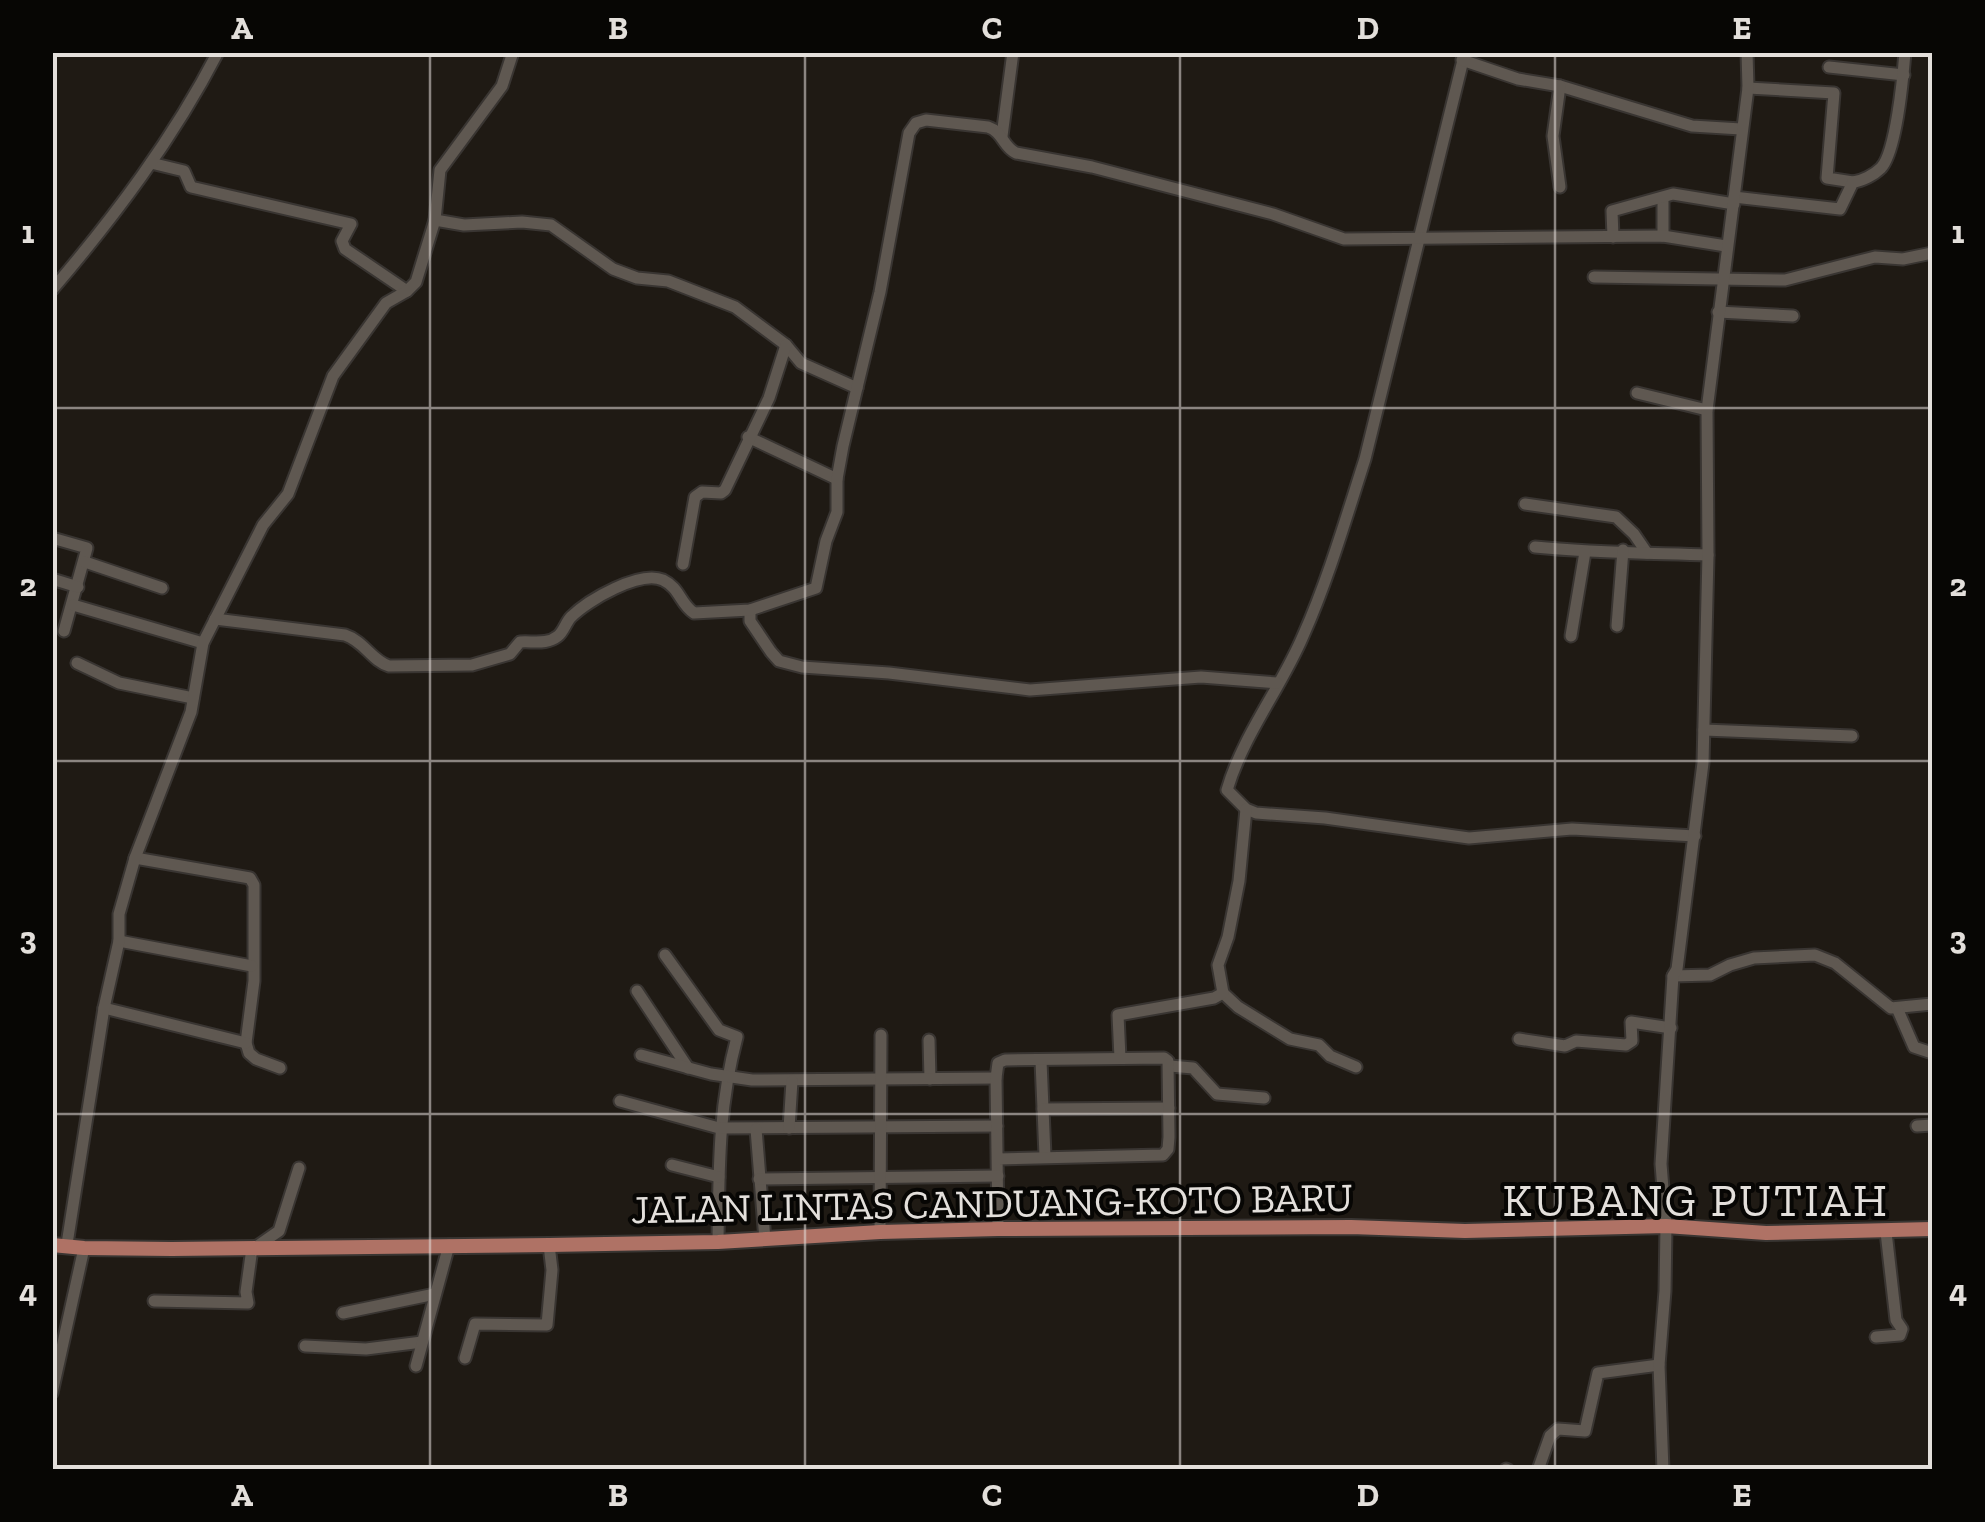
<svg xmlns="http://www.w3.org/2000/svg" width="1985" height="1522" font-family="'Zilla Slab',serif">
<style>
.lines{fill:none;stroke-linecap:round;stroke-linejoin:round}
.minor-casing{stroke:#393532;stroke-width:15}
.major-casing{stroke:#393532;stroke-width:18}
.minor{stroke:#5f5851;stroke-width:11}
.major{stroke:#af7265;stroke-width:14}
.grid{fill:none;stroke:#e3dfdb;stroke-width:2.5;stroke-opacity:0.55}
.labels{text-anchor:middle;stroke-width:8;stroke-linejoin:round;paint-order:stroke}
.street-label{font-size:40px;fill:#e3dfdb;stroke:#070604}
.quarter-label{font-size:45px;letter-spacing:2.5px;fill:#e3dfdb;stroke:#070604}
.neatline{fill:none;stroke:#e3dfdb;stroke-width:4}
.grid-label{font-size:32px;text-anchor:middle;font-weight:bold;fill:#e3dfdb}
</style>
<rect width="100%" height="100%" fill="#1f1a14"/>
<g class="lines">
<defs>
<g id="minor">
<path d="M1465 52 1365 459C1346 518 1328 580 1303 636 1281 688 1243 735 1227 790L1246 809 1256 813 1325 818 1469 838 1572 829 1695 836"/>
<polyline points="1462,60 1518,79 1560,86 1692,126 1741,129"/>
<polyline points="1829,67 1904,75"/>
<polyline points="1748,88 1834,93 1827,178 1853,182"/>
<polyline points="1002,136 1013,52"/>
<polyline points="151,163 184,171 191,187 351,224 342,241 345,249 407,291"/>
<polyline points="1560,187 1553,136 1560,86"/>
<path d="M1734 197 1840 209 1853 182C1862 181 1874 175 1881 168 1896 152 1903 77 1905 52"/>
<polyline points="435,220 464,225 522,222 551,225 613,269 637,278 668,281 735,307 786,345 801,363 857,388"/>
<polyline points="1663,236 1663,198"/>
<polyline points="1613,237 1612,211 1673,194 1734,204"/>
<polyline points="1594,277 1785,280 1875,257 1903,259 1932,253"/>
<path d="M52 290C115 216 173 139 218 52"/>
<polyline points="1718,312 1793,316"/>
<polyline points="1637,393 1707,410"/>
<polyline points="748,437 837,479"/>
<polyline points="1525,504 1616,517 1634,534 1647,553"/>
<polyline points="52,538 87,548 64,631"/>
<path d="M1535 547C1593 553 1650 553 1708 555"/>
<polyline points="85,562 162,588"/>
<polyline points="683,564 695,497 702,492 721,493 725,490 769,398 786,345"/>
<polyline points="52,579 78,587"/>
<polyline points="73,605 203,643"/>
<polyline points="750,610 750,621 771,652 779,661 802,667 889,673 1030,690 1201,677 1277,683"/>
<path d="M215 619 345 635C364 641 372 661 389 666L472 665 510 654 520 642C533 641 547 645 558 636 564 631 566 622 571 617 588 600 640 570 663 580 680 588 680 604 694 613L750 610 816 588 826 541 837 512V479L843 446 880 292 909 133 916 123 926 120 988 127C1003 132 1003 147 1016 153L1092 167 1273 214 1344 239 1663 236 1726 246"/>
<polyline points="1617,626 1623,550"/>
<polyline points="1571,636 1585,552"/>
<polyline points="77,663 119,683 193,698"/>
<polyline points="1704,730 1852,736"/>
<polyline points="135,858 250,878 254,885 254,981 246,1043 249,1053 256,1059 280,1068"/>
<polyline points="119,941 252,966"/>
<path d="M665 955 719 1030 737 1037C718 1108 719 1170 718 1242"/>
<polyline points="1673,976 1710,975 1730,965 1754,958 1815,955 1835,963 1891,1008 1932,1004"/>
<polyline points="637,991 688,1068"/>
<polyline points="1223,993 1238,1007 1290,1039 1319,1045 1330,1056 1356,1067"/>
<polyline points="104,1008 246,1043"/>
<polyline points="1897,1008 1914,1047 1932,1053"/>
<polyline points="1519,1039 1565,1046 1576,1041 1626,1045 1632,1041 1631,1022 1671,1028"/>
<polyline points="929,1040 930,1079"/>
<polyline points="641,1055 711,1074 752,1080 996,1078"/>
<polyline points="1120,1058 1118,1015 1214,998 1223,993 1218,965 1228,937 1239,881 1246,809"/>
<polyline points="1041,1061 1045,1156"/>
<polyline points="1170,1066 1193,1068 1217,1094 1264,1098"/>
<polyline points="620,1101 719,1128 997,1126"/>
<polyline points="1043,1109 1169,1108"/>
<polyline points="1917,1126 1932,1125"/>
<polyline points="789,1128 792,1081"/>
<polyline points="756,1129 765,1240"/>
<polyline points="998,1159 1163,1155 1168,1149 1169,1137 1168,1061 1164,1058 1005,1060 998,1063 996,1078 998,1229"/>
<polyline points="672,1165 719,1177"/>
<polyline points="759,1179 998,1176"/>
<polyline points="880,1232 881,1035"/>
<polyline points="67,1244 104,1008 119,941 119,914 135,858 191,712 203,643 263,525 288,494 333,376 386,303 407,291 416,282 435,220 440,170 502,86 513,52"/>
<polyline points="256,1247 279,1231 299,1168"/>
<polyline points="154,1301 248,1303 246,1292 252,1248"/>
<polyline points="343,1313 435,1294"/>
<polyline points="1876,1337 1900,1335 1902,1329 1896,1320 1886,1232"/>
<polyline points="305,1346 366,1349 422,1342"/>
<polyline points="465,1358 475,1324 547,1325 552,1270 549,1245"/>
<polyline points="416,1366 449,1245"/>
<polyline points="52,1393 84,1248"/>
<polyline points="1506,1469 1508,1470"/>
<polyline points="1538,1470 1550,1436 1558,1429 1585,1431 1598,1373 1659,1365"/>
<polyline points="1663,1470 1659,1365 1665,1291 1666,1226 1661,1164 1673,976 1677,969 1703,763 1708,555 1707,410 1748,88 1747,52"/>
</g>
<polyline id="major" points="52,1245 84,1248 172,1249 549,1245 718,1242 880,1232 998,1229 1351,1227 1465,1231 1666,1226 1766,1233 1932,1229"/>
</defs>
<!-- minor casing -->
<use href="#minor" class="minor-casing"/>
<!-- major casing -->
<use href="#major" class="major-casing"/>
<!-- minor -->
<use href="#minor" class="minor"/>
<!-- major -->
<use href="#major" class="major"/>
</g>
<!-- grid -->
<path class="grid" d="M430 52V1470M805 52V1470M1180 52V1470M1555 52V1470M52 408H1932M52 761H1932M52 1114H1932"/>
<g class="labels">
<!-- street labels -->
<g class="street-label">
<text transform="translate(992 1203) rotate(-1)" y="14">JALAN LINTAS CANDUANG-KOTO BARU</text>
</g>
<!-- quarter labels -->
<g class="quarter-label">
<text x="1696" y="1216">KUBANG PUTIAH</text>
</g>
</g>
<!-- border -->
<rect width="1985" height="1522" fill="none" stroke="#070604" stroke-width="110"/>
<rect x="55" y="55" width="1875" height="1412" class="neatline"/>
<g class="grid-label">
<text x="242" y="39">A</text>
<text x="618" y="39">B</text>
<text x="992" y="39">C</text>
<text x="1368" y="39">D</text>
<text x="1742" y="39">E</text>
<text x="28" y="243">1</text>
<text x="1958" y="243">1</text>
<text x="28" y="596">2</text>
<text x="1958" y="596">2</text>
<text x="28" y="949">3</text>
<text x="1958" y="949">3</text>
<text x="28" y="1302">4</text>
<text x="1958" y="1302">4</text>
<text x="242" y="1506">A</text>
<text x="618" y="1506">B</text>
<text x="992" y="1506">C</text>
<text x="1368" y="1506">D</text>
<text x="1742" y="1506">E</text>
</g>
</svg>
